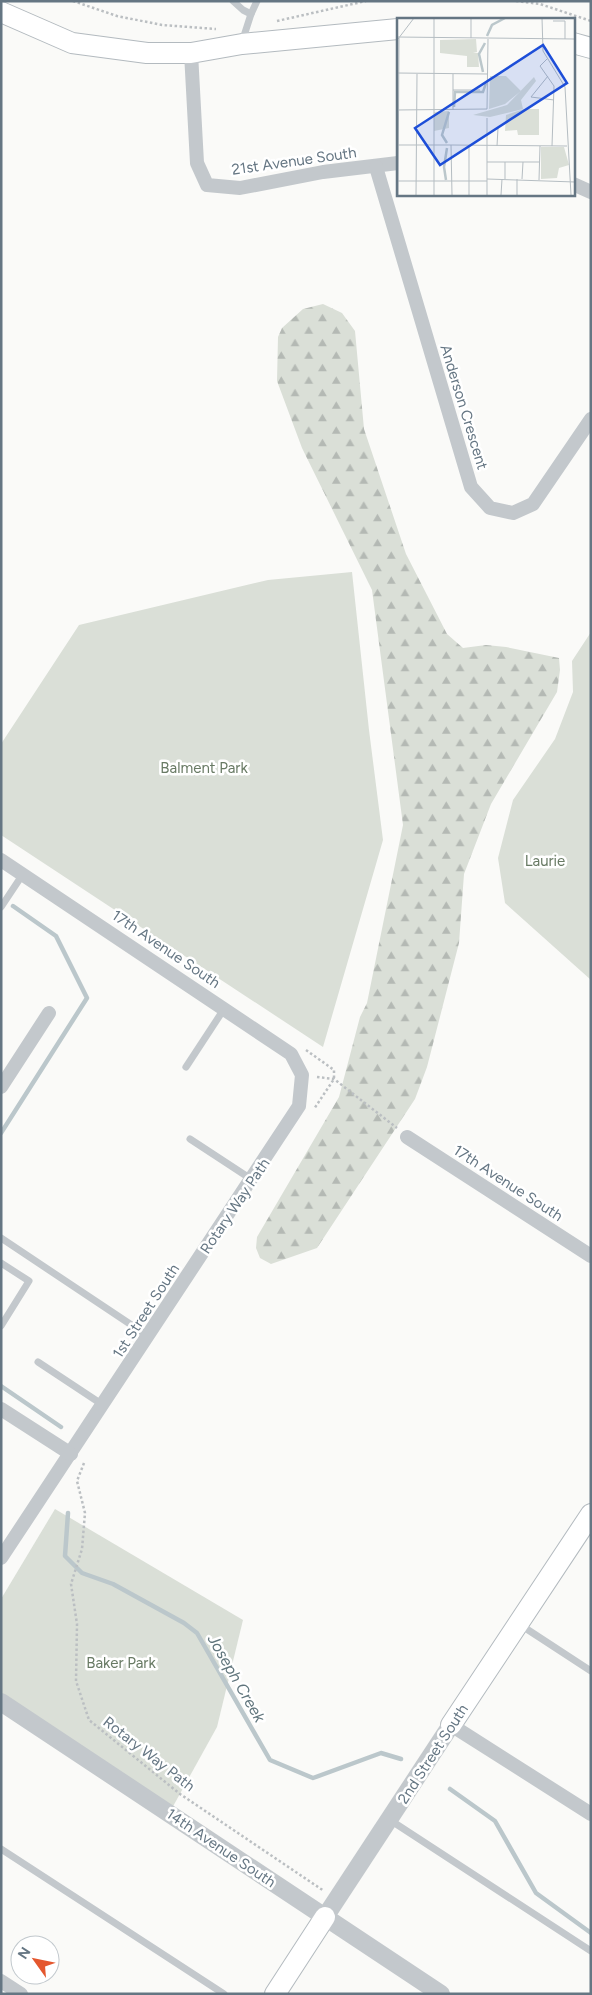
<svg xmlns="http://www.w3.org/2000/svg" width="592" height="1995" font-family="Figtree,sans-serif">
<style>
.green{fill:#dadfd7}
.forest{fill:url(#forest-firs)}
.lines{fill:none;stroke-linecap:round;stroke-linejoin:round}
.stream{stroke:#bbc7cb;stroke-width:4.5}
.secondary-casing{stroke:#b3babf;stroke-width:22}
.path{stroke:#bbbfc2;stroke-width:2.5;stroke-dasharray:2.5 2.5;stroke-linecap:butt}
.service{stroke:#c3c8cc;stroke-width:7}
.minor{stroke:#c3c8cc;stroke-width:14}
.tertiary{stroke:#c3c8cc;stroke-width:18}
.secondary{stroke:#fff;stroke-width:20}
.labels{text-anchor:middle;stroke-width:5;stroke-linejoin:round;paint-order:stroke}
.street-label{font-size:15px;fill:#657683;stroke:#fff}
.park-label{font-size:15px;fill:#687a64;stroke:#fff}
.water-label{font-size:16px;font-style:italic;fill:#60757c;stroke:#fff}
.inset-river{fill:none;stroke:#bbc7cb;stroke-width:2.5}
.inset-road{fill:none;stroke:#b5bdc2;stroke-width:1}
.view{fill:#1d4ed8;fill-opacity:0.15;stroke:#1d4ed8;stroke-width:2.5}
.inset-edge{fill:none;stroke:#657683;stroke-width:2.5}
</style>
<defs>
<pattern id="forest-firs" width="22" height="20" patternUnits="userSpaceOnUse" patternTransform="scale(1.25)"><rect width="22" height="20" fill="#dadfd7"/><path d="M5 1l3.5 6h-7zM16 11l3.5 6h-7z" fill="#b4b9b4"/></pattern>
</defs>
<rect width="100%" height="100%" fill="#fafaf8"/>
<!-- green -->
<g class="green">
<polygon points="352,572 369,730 383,840 323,1047 1,835 1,744 79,625 268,580"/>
<polygon points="591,632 591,980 505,903 498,858 513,800 555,739 573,692 572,661"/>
<polygon points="55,1509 243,1620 217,1727 171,1810 1,1705 1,1599"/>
</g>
<!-- forest -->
<polygon class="forest" points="323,304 342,313 355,331 364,429 406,554 447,634 463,648 486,645 506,647 559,658 560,670 557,692 491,804 464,874 459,943 427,1067 415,1099 317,1248 271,1264 260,1258 256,1248 257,1237 339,1097 360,1017 367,1003 403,825 372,590 302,448 277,381 278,337 282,328 303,309"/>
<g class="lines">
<!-- stream -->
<g class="stream">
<polyline points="1,1133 87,998 56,936 13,906"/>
<polyline points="1,1386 61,1427"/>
<polyline points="68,1513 65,1556 82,1573 113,1584 184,1623 197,1633 270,1760 313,1778 381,1753 401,1759"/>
<polyline points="450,1789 495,1821 536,1893 591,1933"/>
</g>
<defs>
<g id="secondary">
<polyline points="1,12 72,43 147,53 191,53 242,44 398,29"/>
<polyline points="573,43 591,48"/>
<polyline points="451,1725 591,1514"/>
<polyline points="275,1994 325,1917"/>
</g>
</defs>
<!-- secondary casing -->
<use href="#secondary" class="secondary-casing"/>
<!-- path -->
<g class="path">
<polyline points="73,1 117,16 162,25 216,29"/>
<polyline points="516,1 540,4 591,21"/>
<polyline points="277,21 366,1"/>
<polyline points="306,1050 334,1070 334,1079 314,1109"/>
<polyline points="317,1077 334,1079 397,1128"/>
<polyline points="84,1463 77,1481 85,1513 82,1549 71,1584 77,1624 76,1681 89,1720 180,1794 324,1891"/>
</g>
<!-- service -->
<g class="service">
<polyline points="233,1 243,10 251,14"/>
<polyline points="242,42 251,14 257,1"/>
<polyline points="1,907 23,874"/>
<polyline points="186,1067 224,1009"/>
<polyline points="190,1139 251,1179"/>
<polyline points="1,1238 148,1336"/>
<polyline points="1,1263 29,1281 1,1326"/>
<polyline points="38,1362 103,1405"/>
<polyline points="519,1624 591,1671"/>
<polyline points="390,1820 591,1951"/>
<polyline points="1,1849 224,1994"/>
</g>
<!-- minor -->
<g class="minor">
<polyline points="191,53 197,163 207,185 240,188 323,172 398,163"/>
<polyline points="376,167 471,487 490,508 513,513 533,504 591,419"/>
<polyline points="573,184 591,192"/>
<polyline points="1,860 291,1054 302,1075 299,1106 1,1558"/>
<polyline points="1,1087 49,1013"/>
<polyline points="407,1137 591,1256"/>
<polyline points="1,1409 71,1454"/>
<polyline points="451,1725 591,1814"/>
<polyline points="1,1981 21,1994"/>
</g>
<!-- tertiary -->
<g class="tertiary">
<polyline points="1,1702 441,1994"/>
<polyline points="325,1917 451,1725"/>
</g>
<!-- secondary -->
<use href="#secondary" class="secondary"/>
</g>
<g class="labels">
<!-- street labels -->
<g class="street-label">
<text transform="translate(294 161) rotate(-8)" y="5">21st Avenue South</text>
<text transform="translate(464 407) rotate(73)" y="5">Anderson Crescent</text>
<text transform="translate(166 949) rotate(34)" y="5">17th Avenue South</text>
<text transform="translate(508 1183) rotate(33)" y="5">17th Avenue South</text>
<text transform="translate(235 1206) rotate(-56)" y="5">Rotary Way Path</text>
<text transform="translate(146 1311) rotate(-57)" y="5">1st Street South</text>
<text transform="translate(149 1754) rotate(38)" y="5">Rotary Way Path</text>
<text transform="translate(433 1754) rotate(-57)" y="5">2nd Street South</text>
<text transform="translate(221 1848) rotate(34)" y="5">14th Avenue South</text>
</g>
<!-- park labels -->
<g class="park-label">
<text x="204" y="773">Balment Park</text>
<text x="545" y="866">Laurie</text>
<text x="121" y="1668">Baker Park</text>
</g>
<!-- water labels -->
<g class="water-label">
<text transform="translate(237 1678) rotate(60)" y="6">Joseph Creek</text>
</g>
</g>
<!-- overview -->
<g transform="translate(397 18)">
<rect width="178" height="178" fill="#fafaf8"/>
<path d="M79 21 80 34 76 35H81L82 49H70V38L43 35V22ZM93 58H109L124 73 108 86 92 91ZM127 91H142V117H121L120 112 108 113 109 97ZM52 93V110L37 113V94ZM144 129H167L172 147 162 150 160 160 144 161Z" fill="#dadfd7"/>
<path d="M137 59 139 63 124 82 126 91 93 99 76 97 110 87Z" fill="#dadfd7"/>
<path class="inset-river" d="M90 18 95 7 108 0M86 54 82 36 88 25M57 89 58 74H86L89 65M50 125 45 117 52 94M49 162 47 149 50 130"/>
<path class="inset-road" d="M145 0 146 33 168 69 174 177M156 3H168V21M0 19 178 21M74 20V0M1 21 17 0M150 41 143 48 157 68 155 128M0 55 91 56M151 58 134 79 157 82M56 72H83M0 92 90 91 91 21M56 92V56M0 127H37M37 127H54L55 177M54 127 170 128M72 127V177M100 128 101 110M90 144H143M108 144V161M90 161 178 164M125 161 126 144M142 162 143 128M0 163H90M1 177 2 20M19 177 20 56M37 177V0M90 177V100M104 177 105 161M120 177V161"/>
<path class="view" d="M146 27 170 65 43 147 18 110Z"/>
<rect width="178" height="178" class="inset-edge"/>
</g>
<!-- border -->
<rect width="592" height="1995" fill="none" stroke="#657683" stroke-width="5"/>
<!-- north arrow -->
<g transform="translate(35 1960) rotate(303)"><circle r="24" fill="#ffffff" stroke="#c1c8cd"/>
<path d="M0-4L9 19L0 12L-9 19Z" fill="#e4572e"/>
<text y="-8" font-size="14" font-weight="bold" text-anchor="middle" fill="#657683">N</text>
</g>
</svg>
